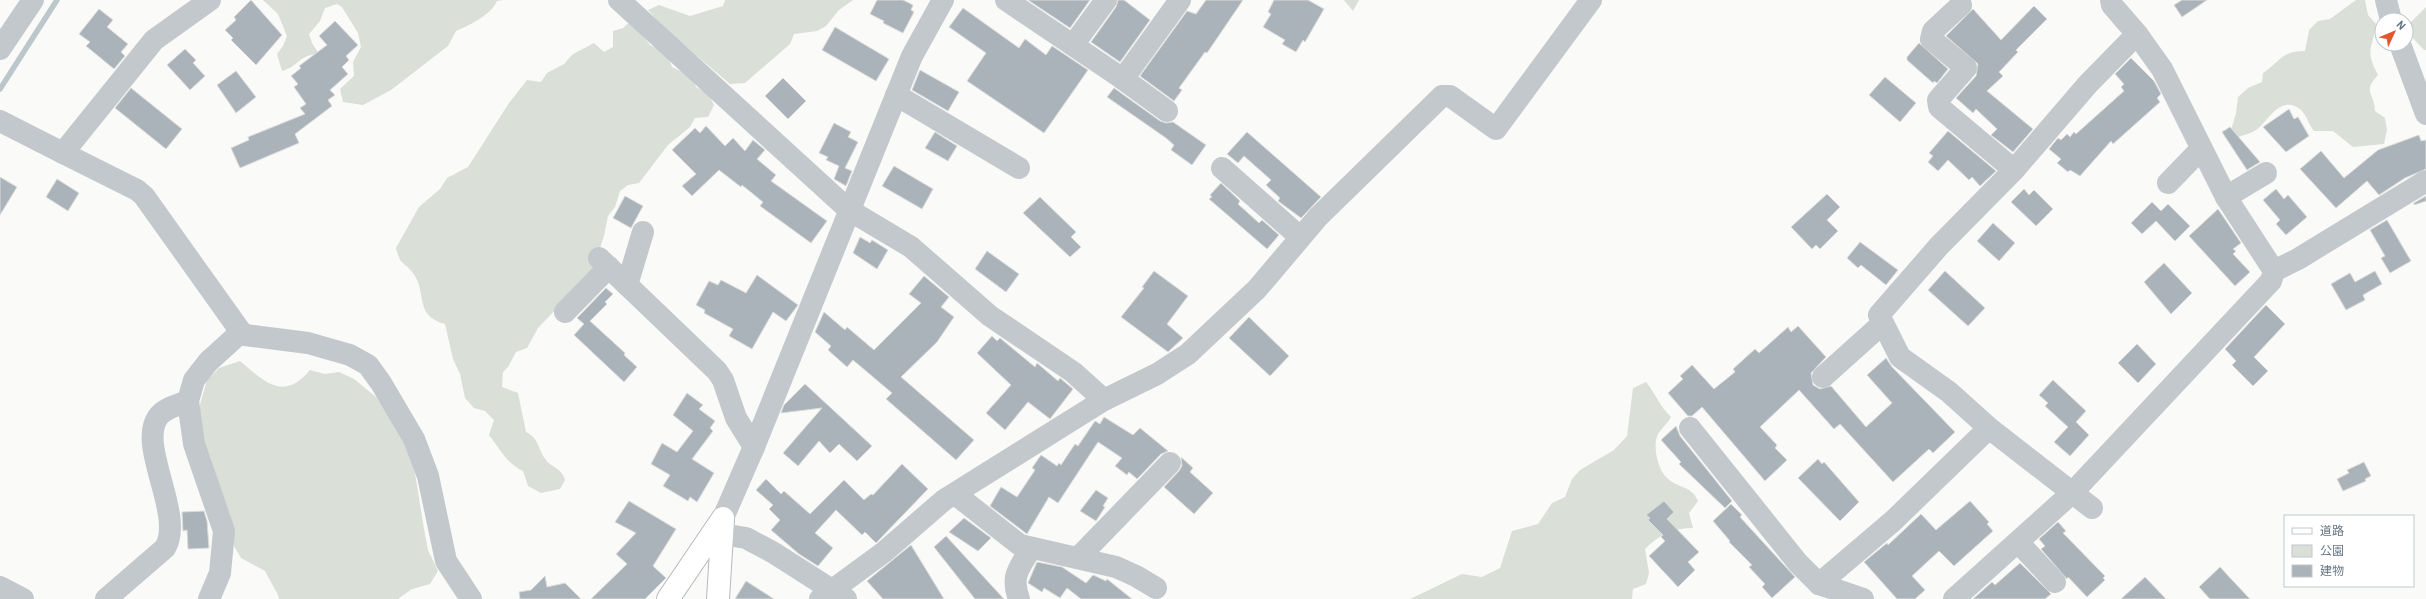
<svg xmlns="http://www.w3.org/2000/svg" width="2426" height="599" font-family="Barlow,'Noto Sans JP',sans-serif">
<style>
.green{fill:#dadfd7}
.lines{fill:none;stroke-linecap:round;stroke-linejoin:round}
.stream{stroke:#bbc7cb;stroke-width:5.5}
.building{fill:#aab3b9;stroke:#dcdcda}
.major-casing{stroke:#b5babe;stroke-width:24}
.minor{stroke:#c3c8cc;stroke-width:22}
.major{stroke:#fff;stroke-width:22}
</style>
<rect width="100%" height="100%" fill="#fafaf8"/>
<!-- green -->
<g class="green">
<path d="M263 0H503L497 1C491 15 470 25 456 31L448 46 391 90 363 105 343 102 340 89 354 76 353 62 361 47 358 33 342 7 337 4 325 8 320 21 309 34 312 43 319 54C300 54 298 67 282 71L277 54 283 46 287 36 278 14Z"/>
<polygon points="725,0 853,0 839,10 826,26 817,31 794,34 790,44 745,83 730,84 663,27 648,10 659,5 690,16 723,6"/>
<polygon points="1344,0 1359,0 1353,11"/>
<path d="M2356 0H2365L2368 15 2376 24C2373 49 2364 49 2378 75 2362 93 2374 91 2375 111L2385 118 2387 130 2384 144 2353 147 2333 131H2314C2309 125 2306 114 2301 110 2280 93 2268 122 2256 130 2251 134 2242 135 2236 138L2229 137 2236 113 2238 97 2248 88 2262 82 2263 73C2281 61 2281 51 2305 51L2309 30 2318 21 2330 19Z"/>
<polygon points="2426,7 2426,50 2424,50 2409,34 2408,25"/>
<path d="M631 21 650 45 667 54 672 67 693 77 696 87 708 93 714 105 708 117 695 118 690 127 668 145 639 183 628 185 620 191 615 207 608 216 604 236 598 254 599 264 538 328 527 348 516 352 508 367 503 372 502 387 518 393 526 432C540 439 537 448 546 460 552 468 562 468 565 480L560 489 541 493 528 486 523 471C507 464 500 449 489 435L494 420 485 411 474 408 465 398 460 374 453 359 445 324C413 315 428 293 413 273 403 260 401 267 396 248L419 207 440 189 447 178 468 167 509 103 527 80 541 82 547 73 564 64 573 54 594 43 604 52 613 47V31L623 28Z"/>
<path d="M240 361C265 382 283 402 310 370L325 374 339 372 354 379 376 397 397 425 414 467 424 529 428 550 438 571 430 584 412 589 398 599H279L278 595 265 571 241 558 234 546 231 524 211 476 197 415 207 380 219 368Z"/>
<path d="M1646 382C1656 394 1660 407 1671 417 1668 423 1662 428 1658 434 1652 446 1658 470 1667 478 1680 490 1690 484 1698 501L1689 513 1693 528C1673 528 1659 535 1645 549L1649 573 1646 584 1633 589 1632 599H1410L1462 574 1482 577 1500 568 1512 531 1538 524 1552 503 1565 497 1572 479 1580 470 1614 450 1627 436 1633 388Z"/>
</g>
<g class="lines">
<!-- stream -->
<polyline class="stream" points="0,89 57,0"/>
</g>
<!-- building -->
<g class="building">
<polygon points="251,0 282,35 256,65 231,40 233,38 225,30 236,20 234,17"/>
<polygon points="877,0 903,0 913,5 911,10 914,12 903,33 883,23 884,21 870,14"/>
<polygon points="1028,0 1090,0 1070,28"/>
<polygon points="1118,0 1124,0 1150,20 1120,62 1091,42 1116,7"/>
<polygon points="1206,0 1243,0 1207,53 1205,52 1179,88 1182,90 1174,101 1140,76 1187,11 1196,14"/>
<polygon points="1274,0 1308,0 1324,9 1305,42 1303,40 1296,52 1282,44 1285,40 1263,27 1271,14 1268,12"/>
<polygon points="2182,0 2207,0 2182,17 2174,5"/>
<polygon points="2034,6 2047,19 2016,50 2018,52 1999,72 2003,76 1987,91 2033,129 2013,152 1991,135 1997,129 1976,109 1973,113 1956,98 1976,76 1978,64 1946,36 1973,9 2001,40"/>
<polygon points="963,8 1019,48 1025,39 1046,55 1052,46 1088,70 1044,133 967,81 986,53 949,27"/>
<polygon points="99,9 113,20 107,27 128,44 121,52 125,56 114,69 86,46 90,42 79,34"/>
<polygon points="335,21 358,45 346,56 349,60 342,67 348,74 330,90 335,95 328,100 332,106 295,134 299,143 240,168 231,148 249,140 248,137 305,114 300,108 306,104 294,87 298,84 291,76 301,68 299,66 327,45 319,36"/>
<polygon points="835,27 889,59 876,81 822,50"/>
<polygon points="1919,43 1948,69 1937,83 1934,81 1933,83 1907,60 1907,57"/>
<polygon points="185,49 196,60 193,63 205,76 190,90 167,65"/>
<polygon points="2131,58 2154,81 2161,94 2157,98 2160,102 2113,144 2111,141 2080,176 2070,170 2068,172 2057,163 2061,159 2049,149 2058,138 2061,140 2067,134 2070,137 2074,132 2076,134 2124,91 2121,87 2124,84 2115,74"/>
<polygon points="920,70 959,92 948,111 912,90"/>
<polygon points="236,71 256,97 236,113 217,85"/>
<polygon points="1885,77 1916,103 1900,122 1869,95"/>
<polygon points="783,78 806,101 788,119 765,96"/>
<polygon points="131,88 182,129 166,149 115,108"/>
<polygon points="1114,88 1160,121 1166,123 1173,122 1206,145 1192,165 1171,150 1174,145 1166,138 1107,97"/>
<polygon points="2289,109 2294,119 2298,117 2309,136 2286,152 2263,127"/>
<polygon points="834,123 851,132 848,137 858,142 845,168 852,171 846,186 834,179 839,166 826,160 828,157 819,153"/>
<polygon points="706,126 725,146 733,138 745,151 753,140 765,150 757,159 776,175 771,181 827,221 811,243 760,206 763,202 742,185 741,187 719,170 692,196 682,186 696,174 672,150 695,128 700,133"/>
<polygon points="2230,127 2260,162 2247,170 2222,132"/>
<polygon points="1948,131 1996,171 1980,186 1972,177 1969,180 1948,160 1938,171 1928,162 1933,156 1929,153"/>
<polygon points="935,132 957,146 948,161 925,148"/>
<polygon points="1247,132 1321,197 1301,218 1278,201 1280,198 1266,185 1271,180 1244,156 1238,163 1227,154"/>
<polygon points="2419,135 2421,141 2426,140 2426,169 2405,178 2379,195 2367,181 2336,208 2300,169 2321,151 2344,178 2378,150"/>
<polygon points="894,166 933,189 922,209 882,186"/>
<polygon points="0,177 17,187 0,215"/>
<polygon points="57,179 79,193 68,211 46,197"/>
<polygon points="1221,183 1240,201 1238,204 1259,223 1262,220 1279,235 1267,249 1209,199 1212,197 1210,195"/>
<polygon points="2024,189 2029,195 2034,190 2053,209 2036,226 2011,202"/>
<polygon points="2276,189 2284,199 2288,195 2307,217 2286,235 2276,224 2280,220 2263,200"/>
<polygon points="1827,194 1840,207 1827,220 1838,231 1820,249 1816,245 1812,249 1791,227"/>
<polygon points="625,196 643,206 631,228 613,218"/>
<polygon points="2426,196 2426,201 2414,205 2414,203"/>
<polygon points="1040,197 1076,232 1071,237 1081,247 1070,257 1023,213"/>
<polygon points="2152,202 2161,211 2168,204 2190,226 2175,241 2156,221 2142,234 2131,223"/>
<polygon points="2218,209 2241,243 2233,249 2236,251 2233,254 2250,272 2235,286 2189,236"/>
<polygon points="2387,220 2411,261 2390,273 2381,258 2385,256 2370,230"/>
<polygon points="1993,223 2015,243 1999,261 1977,241"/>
<polygon points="860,237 870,243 872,240 888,250 877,269 853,253"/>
<polygon points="1860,242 1898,270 1886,285 1861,265 1858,268 1847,258"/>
<polygon points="987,251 1019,274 1006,292 975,269"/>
<polygon points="2164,263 2192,293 2171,314 2144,282"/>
<polygon points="1154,271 1188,296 1167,324 1183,338 1168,352 1121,317 1144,288 1142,287"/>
<polygon points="1945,271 1985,308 1968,326 1928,290"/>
<polygon points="2375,271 2382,284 2363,295 2365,300 2346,310 2331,284 2350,273 2355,282"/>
<polygon points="757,275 798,305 786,321 773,312 752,349 729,336 733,329 704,313 705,310 696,305 709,281 718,285 721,280 746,293"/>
<polygon points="924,276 949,297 941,307 954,317 937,342 901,377 974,440 956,460 886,399 892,393 853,360 847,367 828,350 831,346 815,332 824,312 845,330 847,327 874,350 921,303 909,294"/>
<polygon points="606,288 613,294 605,302 607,304 590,321 625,353 624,355 637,367 624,382 574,335 584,324 577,318"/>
<polygon points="2266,305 2285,324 2254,357 2268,371 2253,386 2232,365 2236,361 2225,349"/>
<polygon points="1249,317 1289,356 1270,376 1229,338"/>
<polygon points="1798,326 1826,357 1811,373 1813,385 1820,389 1831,386 1866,427 1892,403 1867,375 1886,358 1892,367 1955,432 1933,453 1929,449 1893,482 1840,424 1834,429 1799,390 1760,427 1777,445 1775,448 1787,460 1765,481 1702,407 1692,416 1688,416 1668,393 1683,379 1680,376 1692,365 1714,389 1735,372 1733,369 1755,349 1759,353 1788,327 1791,332"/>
<polygon points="992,336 997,341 1000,338 1035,367 1037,363 1058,381 1060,378 1073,389 1050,419 1028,402 1005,430 986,413 1011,385 977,353"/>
<polygon points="2137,344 2156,364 2138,383 2118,363"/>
<polygon points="2053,380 2086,411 2076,422 2089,435 2070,456 2054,442 2068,427 2045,406 2048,403 2039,395"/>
<polygon points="805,384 872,446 857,461 839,444 830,453 819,441 798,466 783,453 822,408 781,413 784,405"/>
<polygon points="687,393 703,405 699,409 715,421 710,428 713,431 692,459 714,473 697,502 690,497 688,501 663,486 670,475 651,464 662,443 677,452 693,431 673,415"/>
<polygon points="1104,417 1133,435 1140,428 1168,451 1161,454 1137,479 1129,472 1127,475 1115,466 1122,458 1098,442 1058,503 1049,497 1027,534 990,506 1001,487 1017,497 1035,470 1032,468 1041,455 1057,466 1059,463 1061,465 1075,444 1078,446 1095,421 1100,424"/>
<polygon points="1676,426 1680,436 1732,501 1725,508 1679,464 1681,462 1661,440"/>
<polygon points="1181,457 1193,468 1190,472 1213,493 1194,514 1164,487 1179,471 1182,466"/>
<polygon points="1818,459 1822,464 1824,462 1859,502 1840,521 1798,478"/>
<polygon points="2364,462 2371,476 2365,479 2366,481 2343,491 2337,479 2349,473 2347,470"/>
<polygon points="902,464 928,489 876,543 865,532 862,535 836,510 815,533 833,548 818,566 799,554 771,530 780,520 769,509 773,505 756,490 766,479 781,494 784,491 810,514 844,480 864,500 871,494 873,495"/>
<polygon points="1096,490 1108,498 1103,506 1105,507 1096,521 1080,511"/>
<polygon points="629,501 676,529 653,566 666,578 645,599 591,599 627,564 616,554 636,533 615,522"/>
<polygon points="1664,501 1674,512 1667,519 1699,552 1688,562 1695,570 1678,587 1649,556 1665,541 1661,537 1663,535 1648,520 1650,518 1646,515"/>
<polygon points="1970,501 1989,522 1987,524 1993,531 1954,566 1939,551 1912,576 1925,590 1915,599 1897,599 1864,562 1887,543 1888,545 1921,514 1936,530"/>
<polygon points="1731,504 1742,515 1740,517 1795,577 1772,598 1762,587 1765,584 1749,567 1752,565 1729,542 1730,541 1713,521"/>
<polygon points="204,511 207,521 209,548 188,549 187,530 183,531 182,512"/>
<polygon points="964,518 991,538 978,551 949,532"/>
<polygon points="2058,522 2066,531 2063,533 2105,576 2103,578 2105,580 2087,597 2068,577 2067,579 2041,549 2045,546 2039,539"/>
<polygon points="946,536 1004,599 975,599 934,547"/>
<polygon points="911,545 944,599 883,599 867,581"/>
<polygon points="1037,562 1062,567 1086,583 1093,575 1106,581 1107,579 1132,599 1081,599 1067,588 1060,598 1044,588 1042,592 1028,583"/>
<polygon points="2020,563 2051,594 2045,599 1973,599 1992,582 1995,585"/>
<polygon points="2220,567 2232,580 2250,599 2210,599 2199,587"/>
<polygon points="545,576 547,587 565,583 581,599 520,599 519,592 531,590"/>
<polygon points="2145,577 2166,599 2121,599"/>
<polygon points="746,581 774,599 735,599"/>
</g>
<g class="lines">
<defs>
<g id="major">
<polyline points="668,599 723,518"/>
<polyline points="718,599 723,519"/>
</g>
</defs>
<!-- major casing -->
<use href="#major" class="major-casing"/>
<!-- minor -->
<g class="minor">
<polyline points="210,0 154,40 63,153 137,190 144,196 241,332 245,335 308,343 350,355 368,365 381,383 414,439 428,476 446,561 471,599"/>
<polyline points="619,0 849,210 911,247 990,316 1073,372 1104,400"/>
<polyline points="1006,0 1123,79 1180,0"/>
<polyline points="2111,0 2112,5 2137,34 2162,69 2226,197 2274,271"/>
<polyline points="2386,0 2391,20"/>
<polyline points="1961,5 1933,31 1931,39 1966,68 1938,100 1939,107 2014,170"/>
<polyline points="2400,44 2426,114"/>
<polyline points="1073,45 1106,0"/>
<polyline points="0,49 33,0"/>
<polyline points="1123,79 1167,111"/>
<polyline points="896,95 1019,168"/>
<polyline points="0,121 63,153"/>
<polyline points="1222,168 1300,237"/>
<polyline points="2168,183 2201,149"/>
<polyline points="2226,197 2266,173"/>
<polyline points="599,258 717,371 723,380 736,418 754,447"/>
<polyline points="627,285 643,232"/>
<polyline points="565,312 609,267"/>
<polyline points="1823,377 1882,324"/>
<polyline points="1690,428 1798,563 1819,584 1863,599"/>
<polyline points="955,494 1020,545 1116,567 1136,576 1156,588"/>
<polyline points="2092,508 1989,428 1949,392 1900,357 1879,315 1939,246 2014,170 2088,84 2137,34"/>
<polyline points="723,518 754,447 912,56 943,0"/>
<polyline points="722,534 746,538 774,553 846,599"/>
<polyline points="2018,542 2055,582"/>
<polyline points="1078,558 1170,463"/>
<polyline points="1819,584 1893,521 1989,428"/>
<polyline points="0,587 23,599"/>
<path d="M106 599 165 548C185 515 137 446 158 417 164 408 178 405 188 401"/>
<polyline points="209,599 220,573 224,531 194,444 188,401 194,380 208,362 241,332"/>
<polyline points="820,599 884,552 944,500 1104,400 1157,374 1188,354 1257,289 1318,217 1442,96 1450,96 1496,129 1591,0"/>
<path d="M1019 599C1010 575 1020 568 1031 548"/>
<polyline points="1954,599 2073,492 2271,281 2274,271 2298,259 2426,181"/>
</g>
<!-- major -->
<use href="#major" class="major"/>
</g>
<!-- legend -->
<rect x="2284" y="515" width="130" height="72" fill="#ffffff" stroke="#c1c8cd"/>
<rect x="2292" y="528" width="20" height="6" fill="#ffffff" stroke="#c1c8cd"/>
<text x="2320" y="535" font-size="12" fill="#657683">道路</text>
<rect x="2292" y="545" width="20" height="12" fill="#dadfd7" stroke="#c1c8cd"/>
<text x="2320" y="555" font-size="12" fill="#657683">公園</text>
<rect x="2292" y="565" width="20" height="12" fill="#aab3b9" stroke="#c1c8cd"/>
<text x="2320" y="575" font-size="12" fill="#657683">建物</text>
<!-- north arrow -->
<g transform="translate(2394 32) rotate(46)"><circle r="19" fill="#ffffff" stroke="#c1c8cd"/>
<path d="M0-3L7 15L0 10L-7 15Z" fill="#e4572e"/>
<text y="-6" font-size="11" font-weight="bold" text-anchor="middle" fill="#657683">N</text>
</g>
</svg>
